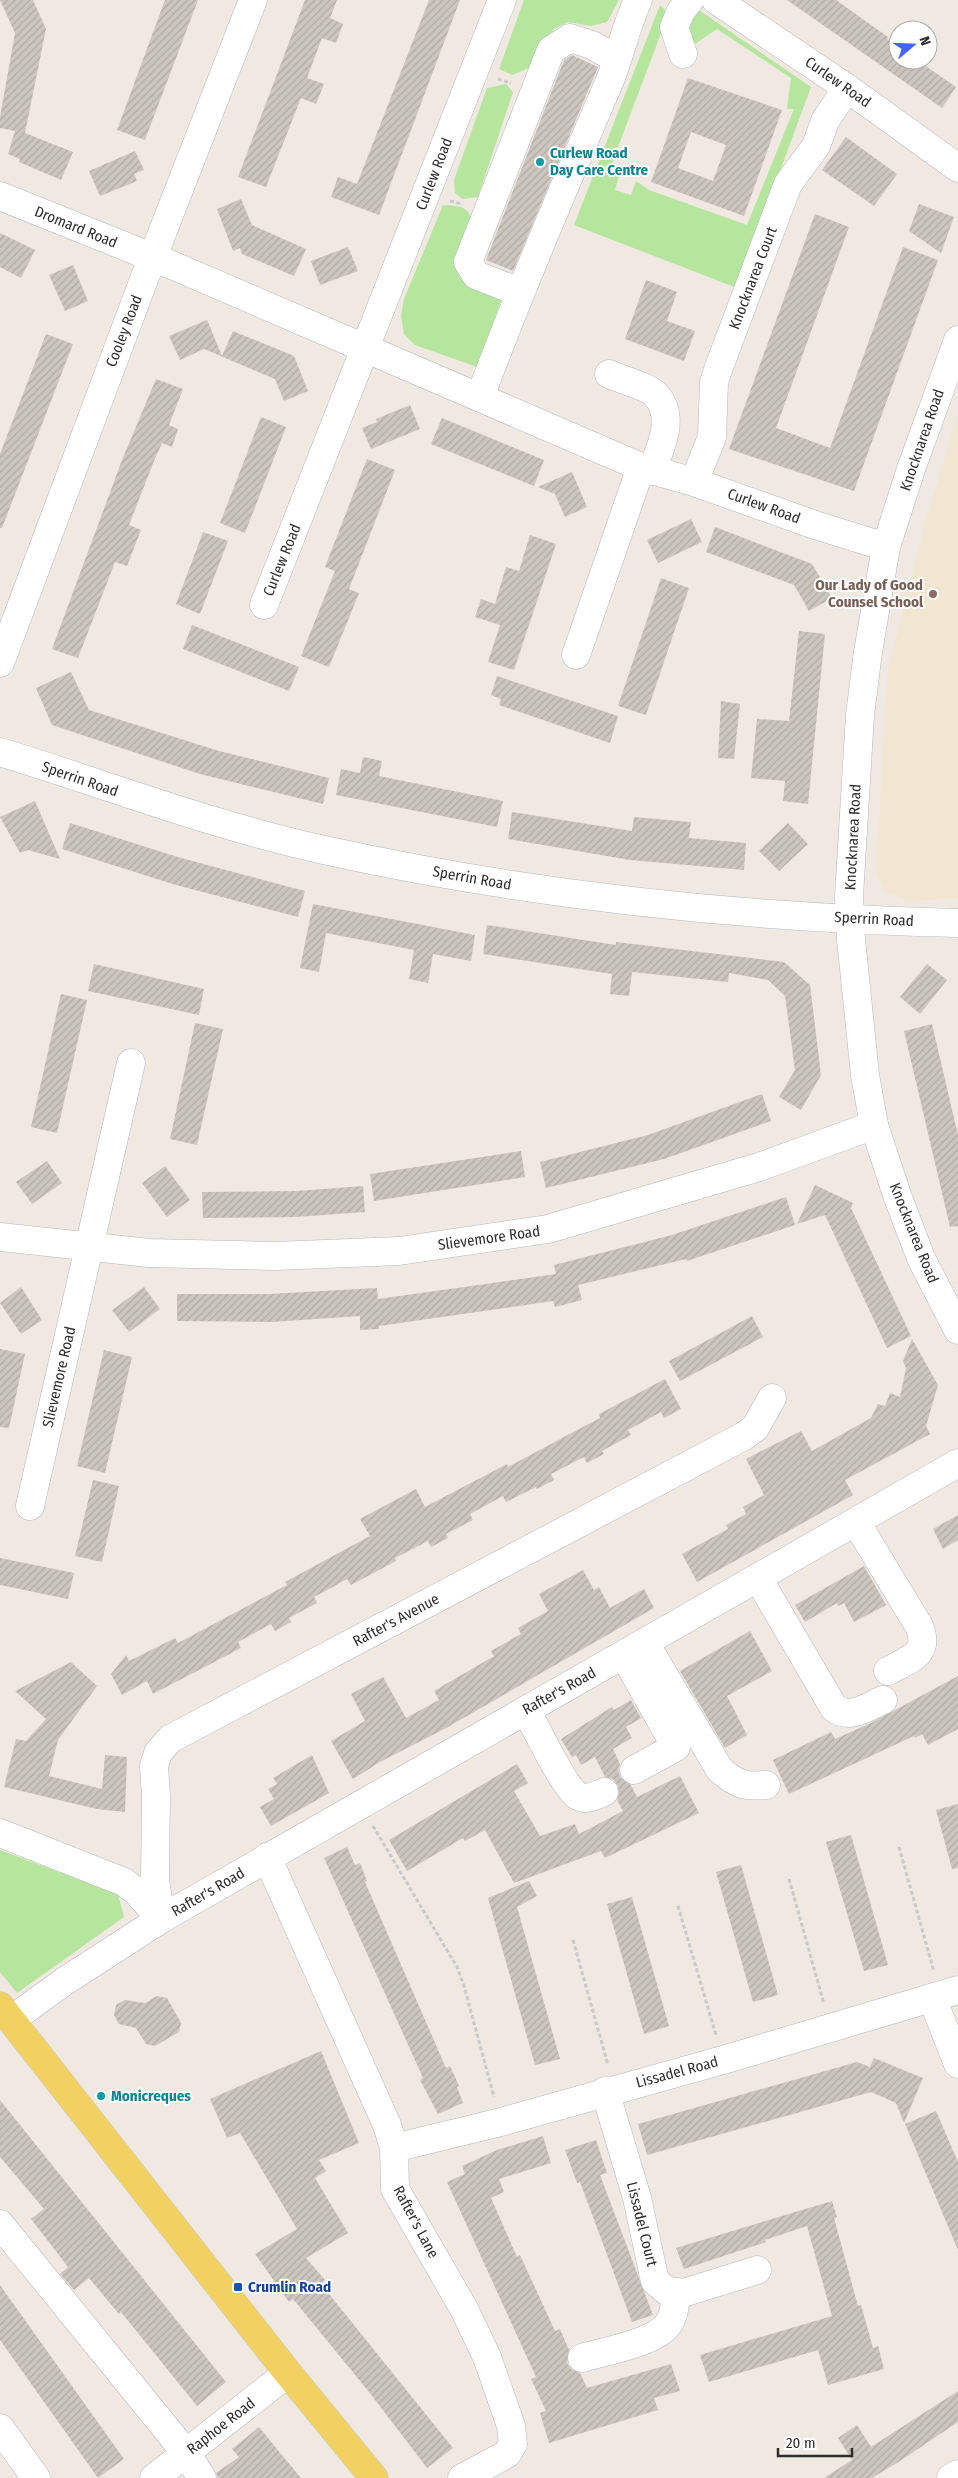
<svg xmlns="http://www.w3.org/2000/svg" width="958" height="2478" font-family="'Fira Sans Condensed',sans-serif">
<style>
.education{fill:#f0e6d1}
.grass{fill:#b6e59e}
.building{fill:url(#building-hatch);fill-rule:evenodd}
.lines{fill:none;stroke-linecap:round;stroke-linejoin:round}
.minor-casing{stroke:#b4b7c1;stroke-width:29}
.major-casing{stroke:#c9c9c9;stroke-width:29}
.path{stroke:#c9c9c9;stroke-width:3;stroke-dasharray:4 2.5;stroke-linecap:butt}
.minor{stroke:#fff;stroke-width:28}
.major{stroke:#f2d163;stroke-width:28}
.culture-dot{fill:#0f9aa8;stroke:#fff;stroke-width:2}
.education-dot{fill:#8d6e63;stroke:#fff;stroke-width:2}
.transit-dot{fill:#1a4fb4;stroke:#fff;stroke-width:2}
.labels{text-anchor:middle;stroke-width:4;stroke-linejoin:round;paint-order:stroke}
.street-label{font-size:15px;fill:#2e2e2e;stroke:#fff}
.culture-label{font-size:15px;font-weight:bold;fill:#0d838f;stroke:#fff;text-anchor:start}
.education-label{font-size:15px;font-weight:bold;fill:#785e54;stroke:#fff;text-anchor:end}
.transit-label{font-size:15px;font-weight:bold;fill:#164399;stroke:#fff;text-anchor:start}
</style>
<defs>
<pattern id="building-hatch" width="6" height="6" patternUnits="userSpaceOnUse" patternTransform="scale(1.25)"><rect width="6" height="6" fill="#cbc7bf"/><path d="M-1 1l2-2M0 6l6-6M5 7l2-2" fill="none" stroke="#afaba4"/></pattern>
</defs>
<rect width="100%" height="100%" fill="#efe9e1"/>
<!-- education -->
<polygon class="education" points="958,414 958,898 912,901 886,893 876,874 888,670 927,518"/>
<!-- grass -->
<g class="grass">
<polygon points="524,0 619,0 607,22 591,26 568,22 554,29 529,68 512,75 499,69"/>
<polygon points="660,5 665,10 666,20 609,171 619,176 615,190 631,195 636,181 649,190 747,225 794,109 787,109 791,78 717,29 695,44 689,40 685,27 696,8 811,87 737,288 574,225"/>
<polygon points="506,84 513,92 478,197 463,199 455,193 454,180 487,88"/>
<path d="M443 205C448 206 458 205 463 208 483 220 467 251 462 268L502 298 477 367 415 345 404 334 401 316 404 299Z"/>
<polygon points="0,1850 118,1894 124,1917 17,1993 0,1972"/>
</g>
<!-- building -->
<g class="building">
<polygon points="0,0 33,0 46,29 25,133 73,152 61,180 19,162 20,159 8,154 15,131 0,128 0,117 15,33"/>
<polygon points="165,0 198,0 145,140 117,130"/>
<polygon points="305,0 337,0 330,18 343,24 336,43 322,38 307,78 324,84 316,104 301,98 266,187 238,177"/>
<polygon points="429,0 460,0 379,215 331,197 338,177 357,184"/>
<polygon points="787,0 836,0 888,37 887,39 898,47 898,60 917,60 956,87 942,108"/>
<polygon points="572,55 598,67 513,271 486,260 564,60"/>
<path d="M688 78 782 110 744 216 651 182ZM691 132 726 145 713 181 678 168Z"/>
<polygon points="846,137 897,174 874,206 822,170"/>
<polygon points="135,151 144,170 134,174 137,181 100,196 89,171"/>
<polygon points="241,199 252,225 306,249 294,276 242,254 240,248 233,251 217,209"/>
<polygon points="919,204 954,217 941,253 909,231"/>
<polygon points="815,214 849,227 776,428 830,448 903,247 938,260 854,491 729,449"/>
<polygon points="0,233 35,250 21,278 0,267"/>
<polygon points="348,247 358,271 320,285 311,261"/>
<polygon points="73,265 88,301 65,311 49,275"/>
<polygon points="646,280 677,292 667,321 695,331 684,361 625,339"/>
<polygon points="207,320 222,356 233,331 294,356 308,391 284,401 275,379 204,349 180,360 169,336"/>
<polygon points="46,334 73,344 2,528 0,528 0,454"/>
<polygon points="156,379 183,389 169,425 178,429 172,447 162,443 154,461 129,525 141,530 127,566 115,562 78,658 52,649 122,460"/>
<polygon points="410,405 420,429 371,449 362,428 377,422 376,419"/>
<polygon points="261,417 286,427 245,533 220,523"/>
<polygon points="442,418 544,460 534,486 431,444"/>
<polygon points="367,459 395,470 349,589 359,593 329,667 301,656 335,571 325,567"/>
<polygon points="572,472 587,507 565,517 555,494 538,487"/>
<polygon points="691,519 702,542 658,563 647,540"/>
<polygon points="715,527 812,564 832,598 809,611 794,585 706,552"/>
<polygon points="203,532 228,541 200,614 176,604"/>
<polygon points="530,535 556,544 514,670 488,662 500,625 475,617 481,599 495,604 506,567 519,571"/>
<polygon points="661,578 689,588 646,715 618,706"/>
<polygon points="192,625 299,667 289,691 183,649"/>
<polygon points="799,631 825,634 808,804 783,801 785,781 751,778 757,719 789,721"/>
<polygon points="71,672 89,710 219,751 329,778 323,804 200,774 52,725 36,688"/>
<polygon points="497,676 618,716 610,743 499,705 501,699 491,695"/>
<polygon points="721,701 740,704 734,759 718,758"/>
<polygon points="363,757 382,761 379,776 503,801 497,827 336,795 341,769 360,773"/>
<polygon points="35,801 60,859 28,850 20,853 0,817"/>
<polygon points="512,812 632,831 634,817 691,822 689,838 746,843 744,870 630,860 508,839"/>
<polygon points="70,823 181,858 305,891 298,917 176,885 62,849"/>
<polygon points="788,823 808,844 779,871 759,851"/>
<polygon points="313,904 475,935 471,961 433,954 428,983 409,979 414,950 326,933 319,972 300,968"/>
<polygon points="487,925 616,945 616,942 784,962 810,985 821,1075 801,1110 779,1097 795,1070 785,996 768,980 729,973 728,982 632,972 629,996 610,994 612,974 483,954"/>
<polygon points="94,964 204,989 199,1015 88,991"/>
<polygon points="927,964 947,980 920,1014 900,997"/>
<polygon points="61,994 87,1000 57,1133 31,1127"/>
<polygon points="195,1023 223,1029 197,1145 170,1139"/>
<polygon points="932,1024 958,1135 958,1226 950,1227 904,1031"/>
<polygon points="762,1094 771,1121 664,1159 546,1188 540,1162 648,1135"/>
<polygon points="521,1151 525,1177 374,1201 370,1174"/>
<polygon points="47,1161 62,1183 32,1204 16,1182"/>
<polygon points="165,1166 190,1200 167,1217 142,1183"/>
<polygon points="815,1185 853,1203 851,1208 911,1336 887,1348 825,1215 797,1224"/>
<polygon points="363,1186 365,1212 295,1217 203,1218 202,1192 297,1191"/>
<polygon points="786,1197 795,1225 687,1261 686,1259 578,1285 582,1300 555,1307 553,1301 379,1326 379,1329 360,1330 360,1316 271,1322 177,1321 177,1294 269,1294 377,1288 378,1299 556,1274 554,1265 672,1235"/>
<polygon points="21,1287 42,1320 21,1334 0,1303"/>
<polygon points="144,1287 160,1309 129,1332 112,1310"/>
<polygon points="752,1316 763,1337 680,1381 669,1361"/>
<polygon points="912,1339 938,1385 926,1426 930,1434 845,1480 853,1495 697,1582 682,1554 728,1529 726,1525 746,1514 743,1507 764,1495 746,1459 801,1431 812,1451 871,1418 878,1404 885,1406 890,1393 900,1397 906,1368 903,1361"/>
<polygon points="0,1349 25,1354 9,1428 0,1427"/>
<polygon points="104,1350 132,1357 105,1473 77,1466"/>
<polygon points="665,1379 681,1409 664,1418 661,1412 628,1430 631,1435 602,1451 604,1454 587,1463 584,1457 551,1474 554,1480 537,1489 536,1487 506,1502 503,1496 470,1514 473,1520 446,1534 448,1538 431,1547 428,1541 395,1558 396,1561 351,1585 347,1579 331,1588 314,1597 317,1603 289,1618 291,1622 275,1631 271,1624 238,1642 241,1648 153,1694 147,1681 122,1695 111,1674 126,1655 129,1661 175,1638 178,1643 287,1585 285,1582 370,1536 360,1519 416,1489 425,1507 507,1464 508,1467 579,1429 600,1418 599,1414"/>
<polygon points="93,1480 119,1486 102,1562 75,1556"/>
<polygon points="958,1515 958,1540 943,1549 933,1529"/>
<polygon points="0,1558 74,1573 68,1599 0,1585"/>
<polygon points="864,1566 886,1605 854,1622 844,1603 838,1606 837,1603 805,1622 795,1605"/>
<polygon points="583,1570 594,1590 599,1587 610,1608 644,1589 654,1608 448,1727 380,1762 353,1779 331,1741 365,1721 351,1694 383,1677 406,1718 439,1700 434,1691 494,1656 491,1651 521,1634 518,1628 548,1611 539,1594"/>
<polygon points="750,1631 772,1671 727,1696 747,1735 725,1748 680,1671"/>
<polygon points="71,1662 97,1686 58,1740 49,1776 102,1789 105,1755 127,1757 125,1812 97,1809 4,1787 16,1739 26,1741 46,1719 15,1691"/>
<polygon points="958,1676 958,1729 928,1745 922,1734 915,1738 914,1736 789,1794 773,1760 831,1732 835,1739 871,1723"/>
<polygon points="631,1700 641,1718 626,1727 632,1738 613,1749 620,1764 618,1770 621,1778 631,1785 637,1797 680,1776 699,1813 605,1858 601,1851 514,1883 485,1830 465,1841 463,1838 407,1871 389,1840 517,1764 528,1783 514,1791 540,1836 575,1824 579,1834 623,1811 617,1800 619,1794 618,1786 613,1779 605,1777 595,1757 581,1765 576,1755 572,1757 561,1739 612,1707 614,1710"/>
<polygon points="312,1755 329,1793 271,1826 260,1807 274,1799 268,1789 277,1784 273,1778"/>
<polygon points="958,1804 958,1868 952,1869 936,1810"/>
<polygon points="851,1835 888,1965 864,1971 826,1842"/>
<polygon points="347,1847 355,1865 360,1863 367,1881 365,1882 446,2068 450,2066 459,2086 457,2087 463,2103 438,2114 420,2080 423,2078 324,1858"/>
<polygon points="741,1865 778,1995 753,2002 716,1872"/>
<polygon points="529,1881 537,1896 517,1907 560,2059 535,2065 488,1898"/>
<polygon points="632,1897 669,2026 644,2034 607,1904"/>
<polygon points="157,1996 167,1998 181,2023 179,2032 155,2046 146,2044 136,2028 119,2024 114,2015 116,2005 125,2000 145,2003"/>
<polygon points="321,2051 359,2143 319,2160 326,2171 315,2178 348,2233 306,2258 325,2280 321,2284 453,2448 427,2468 369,2392 293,2299 289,2302 255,2254 297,2229 240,2133 227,2138 210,2099"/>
<polygon points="874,2058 923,2078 904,2123 896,2103 871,2092 647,2155 638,2124 857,2062 870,2067"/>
<polygon points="0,2100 226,2382 197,2406 121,2312 119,2314 89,2278 74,2290 60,2274 68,2267 31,2219 44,2209 0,2157"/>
<polygon points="936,2111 958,2162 958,2250 905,2124"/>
<polygon points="543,2136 551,2163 499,2179 504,2192 491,2198 517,2257 520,2255 555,2331 560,2329 569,2350 567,2363 571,2369 580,2373 587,2388 671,2364 680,2391 654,2398 658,2410 549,2443 540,2413 546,2411 531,2379 536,2377 447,2182 465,2174 462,2166 497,2150"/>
<polygon points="596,2140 607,2173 600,2175 653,2315 632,2322 580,2182 577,2183 565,2150"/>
<polygon points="832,2201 837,2217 834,2218 858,2306 861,2305 873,2348 878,2346 884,2369 828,2385 818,2350 709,2382 700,2355 832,2316 807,2226 765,2240 766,2242 684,2269 676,2248"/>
<polygon points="0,2285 124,2459 98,2478 0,2340"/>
<polygon points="958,2391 958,2422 900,2461 872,2478 824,2478 852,2460 838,2438 857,2425 871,2447"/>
<polygon points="259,2427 286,2460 301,2478 218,2478 216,2473 239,2457 232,2449"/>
</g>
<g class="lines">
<defs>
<g id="minor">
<polyline points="716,0 847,88 958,168"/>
<polyline points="683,54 674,27 681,11 690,0"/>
<polyline points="0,196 174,266 641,467 694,482 815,525 886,547"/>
<polyline points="519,292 476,275 468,262 551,50 570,38 592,45 617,59"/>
<polyline points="958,340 911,469 886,547 868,652 860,715 849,896 851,939 865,1075 874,1125 897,1195 921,1258 958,1330"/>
<path d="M609 374C620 379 648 387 655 394 677 416 660 448 652 471"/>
<path d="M480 397C519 292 563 189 608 85 620 57 625 28 638 0"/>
<polyline points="694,482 712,437 714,382 719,367 788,184 816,146 825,121 847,88"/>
<polyline points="264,605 502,0"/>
<polyline points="576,655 641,467"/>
<polyline points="0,663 143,282 253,0"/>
<path d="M0 752C108 785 214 826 324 850 533 896 745 918 958 923"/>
<polyline points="0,1237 149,1253 275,1256 399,1251 548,1229 759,1167 874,1125"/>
<polyline points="30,1506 131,1063"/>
<path d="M856 1522 919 1626C931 1655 909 1659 888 1671"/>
<path d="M758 1578 834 1708C850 1720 867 1707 883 1700"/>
<path d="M645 1643 720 1770C737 1784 743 1787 766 1785"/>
<polyline points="624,1655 676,1747 634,1770"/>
<path d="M526 1710C535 1726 565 1789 578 1796 587 1801 596 1795 604 1792"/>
<polyline points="0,1833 124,1882 137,1892 161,1919"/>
<polyline points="267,1857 387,2125 394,2148 395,2189 464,2309 487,2357 511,2426 513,2444 507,2454 462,2478"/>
<polyline points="161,1919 155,1880 156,1796 154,1766 158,1753 170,1739 744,1436 755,1428 772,1398"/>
<polyline points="932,1998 958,2064"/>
<polyline points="11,2020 65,1981 161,1919 958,1463"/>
<polyline points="605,2091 637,2198 655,2281 667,2291 683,2293 757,2270"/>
<polyline points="394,2148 501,2122 723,2060 958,1990"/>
<polyline points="0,2224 186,2453 202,2478"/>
<path d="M582 2358C605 2351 656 2343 669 2323 675 2314 675 2302 676 2292"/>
<polyline points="0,2428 36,2478"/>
<polyline points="154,2478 288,2373"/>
<polyline points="951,2478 958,2474"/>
</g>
<polyline id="major" points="0,2006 288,2373 374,2478"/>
</defs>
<!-- minor casing -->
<use href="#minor" class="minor-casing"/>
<!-- major casing -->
<use href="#major" class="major-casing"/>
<!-- path -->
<g class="path">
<polyline points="498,79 511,83"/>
<polyline points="450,201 463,204"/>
<polyline points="373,1826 457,1967 464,1986 494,2097"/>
<polyline points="899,1847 934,1972"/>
<polyline points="789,1879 824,2004"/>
<polyline points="678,1906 716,2035"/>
<polyline points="573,1940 608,2065"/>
</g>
<!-- minor -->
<use href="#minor" class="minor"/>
<!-- major -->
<use href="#major" class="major"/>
</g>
<!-- markers -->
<g class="culture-dot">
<circle cx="540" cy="162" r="5"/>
<circle cx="101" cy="2096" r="5"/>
</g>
<circle class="education-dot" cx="933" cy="594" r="5"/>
<rect class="transit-dot" x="233" y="2282" width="10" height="10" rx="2.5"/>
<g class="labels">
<!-- street labels -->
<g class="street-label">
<text transform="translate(838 82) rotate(35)" y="5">Curlew Road</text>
<text transform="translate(434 174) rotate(-69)" y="5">Curlew Road</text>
<text transform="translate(76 227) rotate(22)" y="5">Dromard Road</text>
<text transform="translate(753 278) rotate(-69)" y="5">Knocknarea Court</text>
<text transform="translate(124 331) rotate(-69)" y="5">Cooley Road</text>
<text transform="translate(922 440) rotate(-71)" y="5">Knocknarea Road</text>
<text transform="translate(764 506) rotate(20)" y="5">Curlew Road</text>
<text transform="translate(282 560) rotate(-68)" y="5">Curlew Road</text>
<text transform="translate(80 779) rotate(19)" y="5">Sperrin Road</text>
<text transform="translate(853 837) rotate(-87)" y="5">Knocknarea Road</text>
<text transform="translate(472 878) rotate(10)" y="5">Sperrin Road</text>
<text transform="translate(874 919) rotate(3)" y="5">Sperrin Road</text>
<text transform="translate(914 1233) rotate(68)" y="5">Knocknarea Road</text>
<text transform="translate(489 1238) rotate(-8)" y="5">Slievemore Road</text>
<text transform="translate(59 1377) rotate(-77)" y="5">Slievemore Road</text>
<text transform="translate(396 1620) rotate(-28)" y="5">Rafter's Avenue</text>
<text transform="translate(559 1691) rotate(-29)" y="5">Rafter's Road</text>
<text transform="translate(208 1892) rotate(-30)" y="5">Rafter's Road</text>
<text transform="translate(677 2072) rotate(-15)" y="5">Lissadel Road</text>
<text transform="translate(416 2222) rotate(62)" y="5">Rafter's Lane</text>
<text transform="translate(642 2224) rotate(76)" y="5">Lissadel Court</text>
<text transform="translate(221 2426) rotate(-38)" y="5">Raphoe Road</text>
</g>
<!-- culture labels -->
<g class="culture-label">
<text x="550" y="158">Curlew Road<tspan x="550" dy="17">Day Care Centre</tspan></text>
<text x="111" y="2101">Monicreques</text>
</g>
<!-- education labels -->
<g class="education-label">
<text x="923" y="590">Our Lady of Good<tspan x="923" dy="17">Counsel School</tspan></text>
</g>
<!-- transit labels -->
<g class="transit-label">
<text x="248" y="2292">Crumlin Road</text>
</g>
</g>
<!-- north arrow -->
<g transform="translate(913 45) rotate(71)"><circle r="24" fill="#ffffff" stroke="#ababab"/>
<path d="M0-4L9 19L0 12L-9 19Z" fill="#4264fb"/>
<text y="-8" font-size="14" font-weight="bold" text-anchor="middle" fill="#2e2e2e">N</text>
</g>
<!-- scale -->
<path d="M778 2448v8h74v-8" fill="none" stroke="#2e2e2e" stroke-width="2.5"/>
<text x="786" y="2448" font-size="15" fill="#2e2e2e" stroke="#ffffff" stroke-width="4" paint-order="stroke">20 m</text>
</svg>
